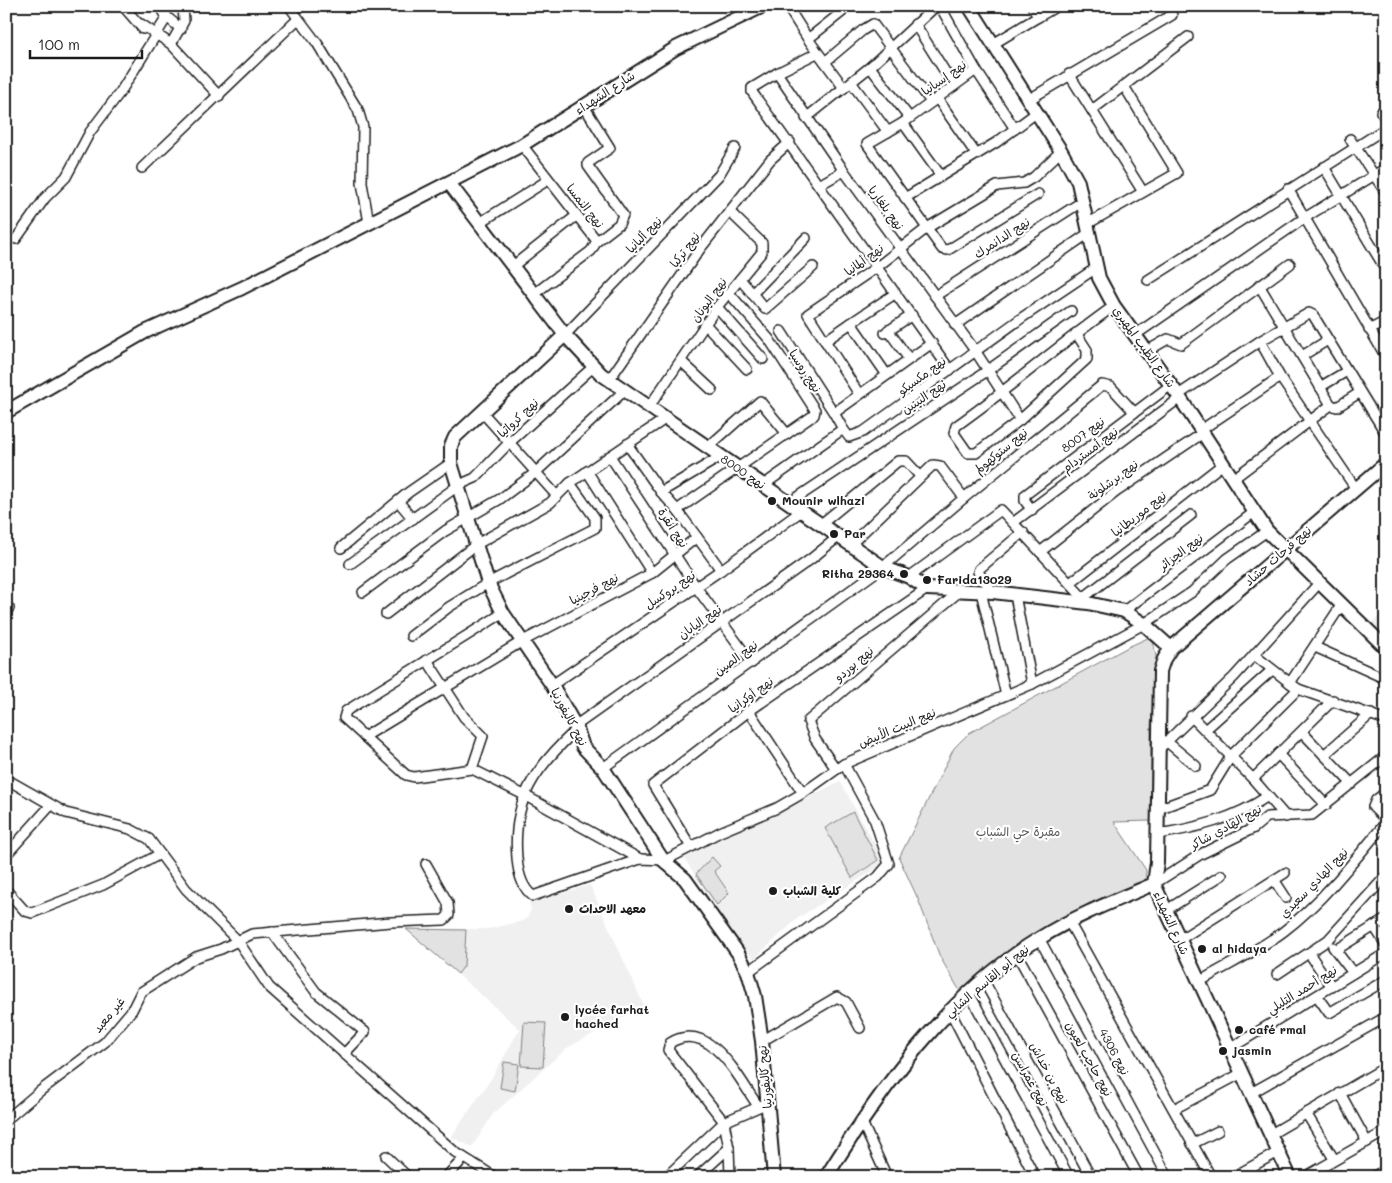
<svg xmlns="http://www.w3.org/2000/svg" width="1392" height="1183" font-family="Mali,'Playpen Sans Arabic',sans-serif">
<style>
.built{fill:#f0f0f0}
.green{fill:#e2e2e2;stroke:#7f7f7f}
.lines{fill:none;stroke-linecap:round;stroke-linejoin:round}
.street-casing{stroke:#1c1c1c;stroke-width:12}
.secondary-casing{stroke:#1c1c1c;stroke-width:16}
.street{stroke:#fff;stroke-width:9}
.secondary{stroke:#fff;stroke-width:12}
.poi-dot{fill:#1c1c1c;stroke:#fff;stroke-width:2}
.labels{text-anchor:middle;stroke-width:4.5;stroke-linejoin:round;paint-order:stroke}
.street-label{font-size:12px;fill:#1c1c1c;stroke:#fff}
.poi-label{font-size:12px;font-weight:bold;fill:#1c1c1c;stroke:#fff;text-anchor:start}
.park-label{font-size:12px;fill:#575757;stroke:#fff}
</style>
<rect width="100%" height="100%" fill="#fff"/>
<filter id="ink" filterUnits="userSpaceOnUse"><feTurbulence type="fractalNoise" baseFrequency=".02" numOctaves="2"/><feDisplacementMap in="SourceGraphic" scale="10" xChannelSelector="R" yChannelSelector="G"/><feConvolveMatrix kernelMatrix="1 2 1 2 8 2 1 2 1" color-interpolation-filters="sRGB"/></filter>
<g filter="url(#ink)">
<!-- built -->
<g class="built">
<polygon points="1386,609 1386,643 1369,626"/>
<polygon points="840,781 885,863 798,918 754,959 727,926 683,856 784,810"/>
<polygon points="590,885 644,1006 567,1048 493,1114 472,1147 451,1137 491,1079 520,1029 406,929 488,929 519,922 527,919 531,909 529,903"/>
</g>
<!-- green -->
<g class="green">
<polygon points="1152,636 1156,656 1151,726 1151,821 1114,822 1146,870 1145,883 1062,917 1035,934 968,991 961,993 940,957 918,899 899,858 954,748 969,733 1128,647"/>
<polygon points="853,812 878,860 852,878 825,828"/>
<polygon points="712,857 720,866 714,871 729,893 717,905 696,874"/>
<polygon points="406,929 466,930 464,966 458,974"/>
<polygon points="524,1022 546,1023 543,1067 521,1066"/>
<polygon points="504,1062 519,1064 515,1091 500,1088"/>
</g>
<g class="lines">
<defs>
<g id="street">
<polyline points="123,6 143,29"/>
<polyline points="160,6 167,17 181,29"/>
<polyline points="289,6 317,43 358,110 363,127 362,183 369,223"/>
<polyline points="787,6 808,39"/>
<polyline points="940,6 976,70"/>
<polyline points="1032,6 1038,17 1057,6"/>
<polyline points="842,12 808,39 844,88"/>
<polyline points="141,24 171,44 219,96"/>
<polyline points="915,24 954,86"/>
<polyline points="171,44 184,21 183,6"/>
<polyline points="993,44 1038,17"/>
<path d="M817 53 777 73 844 171 976 352 1020 420 976 453H968L954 433 956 426C1010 388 1060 344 1114 306"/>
<polyline points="825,62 863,30 873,24 931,102"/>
<polyline points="870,67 909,117"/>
<polyline points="777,73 752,88 752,92 950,370"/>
<polyline points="1069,74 1143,192"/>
<polyline points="851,82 888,132"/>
<polyline points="937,98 976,154"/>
<polyline points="1028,100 1172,15"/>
<polyline points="584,106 610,148 588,163 588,166 623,215 619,224 597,241"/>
<polyline points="1092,110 1188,37"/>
<polyline points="1381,112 1386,120"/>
<polyline points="806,118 870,67 936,6"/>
<polyline points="903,123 941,176"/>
<polyline points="1350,139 1386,193"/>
<polyline points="522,145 597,241 591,251 534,294"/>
<polyline points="1324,167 1386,270"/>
<polyline points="142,168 298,19"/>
<polyline points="819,185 844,171"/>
<polyline points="1288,189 1386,357"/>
<polyline points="1038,194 948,250 942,249 927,228 997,186 1024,183 1034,177 1061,151"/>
<polyline points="905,198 997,142 1036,113"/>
<polyline points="481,222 548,180"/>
<polyline points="1087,224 1177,173 1124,86"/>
<polyline points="16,239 45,198 66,177 90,132 121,91 167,17"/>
<polyline points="513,266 576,216"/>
<polyline points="740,279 765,309 813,267"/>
<polyline points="1148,280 1386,128"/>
<polyline points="752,294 806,238"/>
<polyline points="935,296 1083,201"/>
<polyline points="717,307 763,359"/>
<polyline points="706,325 747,369"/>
<polyline points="955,325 1089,233"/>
<polyline points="888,330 909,359"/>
<polyline points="1369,330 1386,321"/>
<polyline points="781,331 834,413"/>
<polyline points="885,333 912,315"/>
<polyline points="565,335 719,175 735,148"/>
<polyline points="1135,335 1306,217 1386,168"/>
<polyline points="825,341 851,323"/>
<polyline points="1260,341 1280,377 1356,489"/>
<polyline points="1147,351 1168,339 1181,344 1290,264"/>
<polyline points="1302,356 1328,340"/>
<polyline points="681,361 712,390"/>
<polyline points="887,375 851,323 896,293"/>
<polyline points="609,380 700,249 770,160 790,142"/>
<polyline points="1320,387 1347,371"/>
<polyline points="859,394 808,314 877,267 927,228 867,144 903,123 976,70 1015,129"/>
<polyline points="1178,395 1260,341 1309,313 1313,315 1386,434"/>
<polyline points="1331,405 1337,407 1359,393"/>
<polyline points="649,407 717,307 762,252 762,243 731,213"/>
<polyline points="482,412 557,496 570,483 665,419"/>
<polyline points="1020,420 1087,359 1087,350 1076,333"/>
<polyline points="843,429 834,413 932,343"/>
<polyline points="1201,430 1280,377"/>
<polyline points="627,444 661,492 677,510 814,415 815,410 769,339 729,293"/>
<polyline points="707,448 760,401 787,434"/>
<polyline points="610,456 696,587 752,663"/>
<polyline points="587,471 652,573"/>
<polyline points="1233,479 1331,405 1259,285"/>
<polyline points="762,486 843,429 849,437 863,432 1023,317 1096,268"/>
<polyline points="661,492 720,457"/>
<polyline points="398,501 413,519"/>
<polyline points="789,503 987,371 1071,311"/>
<polyline points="677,510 697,537"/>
<polyline points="1032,510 1025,501 1025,495 1171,385"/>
<polyline points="1014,522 1180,398"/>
<polyline points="820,525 898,461 906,461 920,476"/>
<polyline points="851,544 933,465 940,466 964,498"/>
<polyline points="341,548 409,492 451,463"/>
<polyline points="1040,552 1116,492 1203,433"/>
<polyline points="350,564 459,485 475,478 509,443 593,367"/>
<polyline points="909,577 1001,510 1088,603"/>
<polyline points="1070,583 1223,464"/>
<polyline points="363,592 445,531 500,499 535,473 624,391"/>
<polyline points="981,592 1006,695"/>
<polyline points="993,592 978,572 979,569 1023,532"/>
<polyline points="1015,595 1032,684"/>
<polyline points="1083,598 1191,515"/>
<polyline points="1124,611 1253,513"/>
<polyline points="6,612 9,608"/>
<polyline points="503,613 346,711 344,718 406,775 414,777 472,769 524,795 640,859"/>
<polyline points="386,614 477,544 550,503 557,496"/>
<polyline points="411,636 449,607 488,583 595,528 595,518 570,483"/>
<polyline points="1315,647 1386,679"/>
<polyline points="1254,655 1298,689 1386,720"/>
<polyline points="427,660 464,717 483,736 472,769"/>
<polyline points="1290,683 1342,604"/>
<polyline points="552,685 721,570 800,512"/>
<polyline points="749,711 803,793"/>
<polyline points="1191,716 1253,779 1286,817"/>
<polyline points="575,726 811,559 838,537"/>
<path d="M577 729C535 768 512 799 517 858 518 871 522 888 533 896L640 859 666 860 720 832 777 808 803 793 844 764 1032 684 1144 624 1192 592 1227 559 1267 531"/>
<polyline points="1205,730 1272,670"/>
<polyline points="1302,732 1352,784"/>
<polyline points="364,737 521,642 652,573 697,537 721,570"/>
<polyline points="1166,741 1196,766"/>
<polyline points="1159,749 1234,677 1320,582"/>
<polyline points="1278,754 1326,805"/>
<polyline points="1324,755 1371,714"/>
<polyline points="603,768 883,567 964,498 1102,385 1111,387 1134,412"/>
<polyline points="836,769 815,739 808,721 961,590"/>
<polyline points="6,779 66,813 130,829 149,839 186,889 238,941 269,987 455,1152 495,1177"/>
<polyline points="1253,779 1333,700"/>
<polyline points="1386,792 1376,800 1373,807 1386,820"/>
<polyline points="1158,809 1210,790 1231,756 1298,689"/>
<path d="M1158 834C1197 828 1234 819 1268 796"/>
<polyline points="691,847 653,785 749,711 927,589"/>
<polyline points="6,855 51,805"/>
<polyline points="1275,881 1286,898"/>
<polyline points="1154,884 1201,854 1254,828 1267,817 1312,815 1386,756"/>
<polyline points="6,890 25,911 32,913 103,885 160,854"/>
<polyline points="1165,911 1222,875"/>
<polyline points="1069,922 1211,1177"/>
<polyline points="1374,926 1386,945"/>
<polyline points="272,932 316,992 365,1032 344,1054"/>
<polyline points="1039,938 1168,1177"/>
<polyline points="1179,940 1285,873"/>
<polyline points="1333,947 1353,973"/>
<polyline points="1336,950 1386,919"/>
<polyline points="1309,953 1332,987"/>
<polyline points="1017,954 1139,1177"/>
<polyline points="748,972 878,877 889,864 875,821 844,764"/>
<polyline points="1277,974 1328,940 1386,876"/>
<polyline points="984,981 1091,1177"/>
<path d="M1199 982C1227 965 1258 951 1284 931 1323 901 1355 860 1386 822"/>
<polyline points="969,993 1069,1177"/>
<polyline points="1317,996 1329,1013 1386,980"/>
<polyline points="949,1009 1035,1177"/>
<polyline points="762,1041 837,997 846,1002 860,1028"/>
<polyline points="1231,1048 1386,953"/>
<polyline points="1251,1093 1386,1017"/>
<polyline points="1340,1093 1367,1142"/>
<polyline points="1174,1109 1242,1073"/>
<polyline points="1306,1113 1334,1159"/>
<polyline points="6,1120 40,1091 105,1042 132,1010 141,992 196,957 221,949 252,934 391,922 444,920 449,915 448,903 426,864"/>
<polyline points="861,1120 887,1177"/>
<polyline points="1271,1134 1386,1067"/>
<polyline points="1192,1144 1218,1131"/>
<polyline points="386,1156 408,1177"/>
<polyline points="446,1177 464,1158"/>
<polyline points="666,1177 724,1122 763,1105"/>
<polyline points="697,1177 729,1148"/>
<path d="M730 1177 729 1148 724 1122 668 1050 670 1043C710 1018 739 1079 758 1106"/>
<polyline points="1233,1177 1280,1151"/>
<polyline points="1305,1177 1386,1131"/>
<polyline points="1373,1177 1386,1169"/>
</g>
<g id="secondary">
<polyline points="969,6 1061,151 1078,182 1099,278 1114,306 1178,395 1267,531 1386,648"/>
<polyline points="449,183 565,335 601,374 883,567 909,577 927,589 993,592 1088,603 1124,611 1144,624 1171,648"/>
<polyline points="565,335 455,437 451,446 451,463 488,583 503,613 552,685 577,729 583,747 603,768 663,860 685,879 738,953 748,972 755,996 762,1041 774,1177"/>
<polyline points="6,412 145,332 242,288 522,145 676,48 763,6"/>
<path d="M826 1177C882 1087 948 994 1040 938 1075 916 1116 900 1154 884"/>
<polyline points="1290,1177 1154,884 1157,862 1160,671 1164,659 1171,648 1386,463"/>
</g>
</defs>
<!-- street casing -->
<use href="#street" class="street-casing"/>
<!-- secondary casing -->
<use href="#secondary" class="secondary-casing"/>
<!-- street -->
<use href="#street" class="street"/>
<!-- secondary -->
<use href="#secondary" class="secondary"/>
</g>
</g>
<!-- markers -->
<g class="poi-dot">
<circle cx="772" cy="501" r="5"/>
<circle cx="834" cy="534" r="5"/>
<circle cx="904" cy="574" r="5"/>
<circle cx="927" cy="580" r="5"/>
<circle cx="773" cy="891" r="5"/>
<circle cx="569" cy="909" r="5"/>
<circle cx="1202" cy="949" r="5"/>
<circle cx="565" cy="1017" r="5"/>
<circle cx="1239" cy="1030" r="5"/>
<circle cx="1223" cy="1051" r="5"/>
</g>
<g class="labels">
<!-- street labels -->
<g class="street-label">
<text transform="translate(944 78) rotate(-35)" y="4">نهج إسبانيا</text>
<text transform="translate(605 93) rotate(-33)" y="4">شارع الشهداء</text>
<text transform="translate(585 206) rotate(52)" y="4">نهج النمسا</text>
<text transform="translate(886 208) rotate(54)" y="4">نهج بلغاريا</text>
<text transform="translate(644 235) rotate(-46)" y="4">نهج ألبانيا</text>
<text transform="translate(1002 238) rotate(-33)" y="4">نهج الدانمرك</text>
<text transform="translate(685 250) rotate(-53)" y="4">نهج تركيا</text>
<text transform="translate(864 260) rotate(-36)" y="4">نهج ألمانيا</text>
<text transform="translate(709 300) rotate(-54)" y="4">نهج اليونان</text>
<text transform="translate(1144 347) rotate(54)" y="4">شارع الطّيب المهيري</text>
<text transform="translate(805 371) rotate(57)" y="4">نهج روسيا</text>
<text transform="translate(922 376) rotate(-36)" y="4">نهج مكسيكو</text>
<text transform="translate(924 397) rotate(-34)" y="4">نهج البينين</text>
<text transform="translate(518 418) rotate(-43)" y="4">نهج كرواتيا</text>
<text transform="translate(1083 435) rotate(-37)" y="4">نهج 8007</text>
<text transform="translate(1090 450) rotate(-37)" y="4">نهج أمستردام</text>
<text transform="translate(1001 451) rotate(-39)" y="4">نهج ستوكهولم</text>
<text transform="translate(743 472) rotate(34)" y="4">نهج 8000</text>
<text transform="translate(1113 480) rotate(-36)" y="4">نهج برشلونة</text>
<text transform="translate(1139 514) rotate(-38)" y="4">نهج موريطانيا</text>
<text transform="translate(673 528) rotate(57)" y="4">نهج أنقرة</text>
<text transform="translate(1181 552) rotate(-37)" y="4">نهج الجزائر</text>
<text transform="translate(1278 556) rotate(-41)" y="4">نهج فرحات حشاد</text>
<text transform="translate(594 589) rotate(-28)" y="4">نهج فرجينيا</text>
<text transform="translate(670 590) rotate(-34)" y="4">نهج بروكسل</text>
<text transform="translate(700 622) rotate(-35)" y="4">نهج اليابان</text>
<text transform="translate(736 658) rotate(-36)" y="4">نهج الصين</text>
<text transform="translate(854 664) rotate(-40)" y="4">نهج بوردو</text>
<text transform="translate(751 695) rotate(-36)" y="4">نهج أوكرانيا</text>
<text transform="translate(569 717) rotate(62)" y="4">نهح كاليفورنيا</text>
<text transform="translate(897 728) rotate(-23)" y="4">نهج البيت الأبيض</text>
<text transform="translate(1226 827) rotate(-29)" y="4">نهج الهادي شاكر</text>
<text transform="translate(1314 883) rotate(-46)" y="4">نهج الهادي سعيدي</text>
<text transform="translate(1171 923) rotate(65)" y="4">شارع الشهداء</text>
<text transform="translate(987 981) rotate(-40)" y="4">نهج أبو القاسم الشابي</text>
<text transform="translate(1302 990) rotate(-32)" y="4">نهج أحمد التليلي</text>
<text transform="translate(109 1015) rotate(-51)" y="4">غير معبد</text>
<text transform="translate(1114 1052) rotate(62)" y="4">نهج 4306</text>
<text transform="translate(1089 1059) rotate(61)" y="4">نهج حاجب لعيون</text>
<text transform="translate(1049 1073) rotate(62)" y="4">نهج بن خداش</text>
<text transform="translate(765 1077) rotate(-95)" y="4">نهح كاليفورنيا</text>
<text transform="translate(1030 1079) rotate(61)" y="4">نهج غمراسن</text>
</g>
<!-- poi labels -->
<g class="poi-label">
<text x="782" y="505">Mounir wlhazi</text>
<text x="844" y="538">Par</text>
<text x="894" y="578" text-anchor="end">Ritha 29364</text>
<text x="937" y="584">Farida13029</text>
<text x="783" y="895">كلية الشباب</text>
<text x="579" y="913">معهد الاحداث</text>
<text x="1212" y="953">al hidaya</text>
<text x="575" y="1014">lycée farhat<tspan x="575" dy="14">hached</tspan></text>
<text x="1249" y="1034">café rmal</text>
<text x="1233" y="1055">jasmin</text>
</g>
<!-- park labels -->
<g class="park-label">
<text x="1018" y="836">مقبرة حي الشباب</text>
</g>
</g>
<!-- margin -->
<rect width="1392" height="1183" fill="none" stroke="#fff" stroke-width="25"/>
<rect x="12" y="12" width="1367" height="1158" fill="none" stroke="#1c1c1c" stroke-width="2" filter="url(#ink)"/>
<!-- scale -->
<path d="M30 50v8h112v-8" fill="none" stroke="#1c1c1c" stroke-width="2.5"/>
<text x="38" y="50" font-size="15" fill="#1c1c1c" stroke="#ffffff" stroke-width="4" paint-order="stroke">100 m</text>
</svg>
